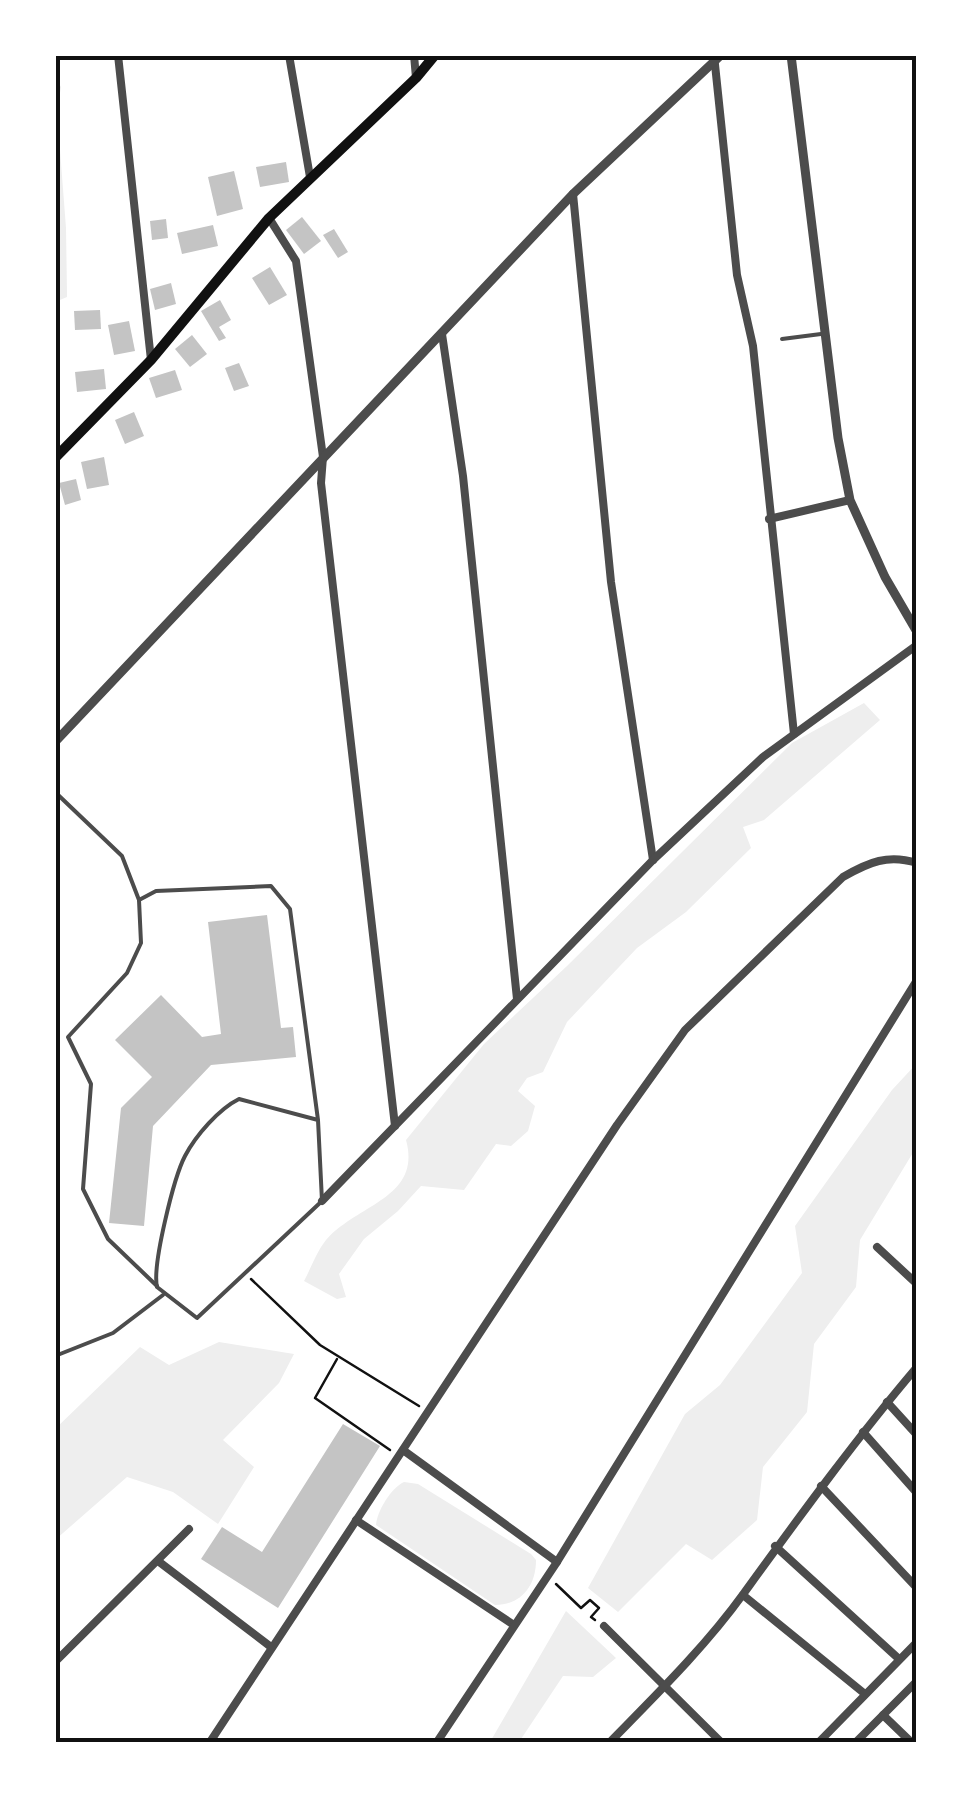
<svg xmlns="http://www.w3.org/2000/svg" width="972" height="1797" font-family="Inter,sans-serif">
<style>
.green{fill:#eee}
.building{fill:#c4c4c4}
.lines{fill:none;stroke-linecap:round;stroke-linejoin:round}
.path{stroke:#111;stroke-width:2.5}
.service{stroke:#4c4c4c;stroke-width:4}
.minor{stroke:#4c4c4c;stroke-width:8}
.tertiary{stroke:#4c4c4c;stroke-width:9}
.secondary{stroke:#111;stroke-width:10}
.neatline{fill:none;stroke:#111;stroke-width:4}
</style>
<rect width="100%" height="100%" fill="#fff"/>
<!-- green -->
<g class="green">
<polygon points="55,78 61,87 57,111 66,228 67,293 67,297 55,302"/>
<path d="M864 703 880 720 764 820 743 827 751 848 686 912 637 948 567 1022 543 1072 527 1078 518 1091 535 1106 528 1131 511 1146 496 1144 464 1190 421 1186 398 1211 364 1239 339 1274 346 1297 337 1299 304 1281C311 1268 317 1251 326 1240 357 1204 422 1198 406 1140L484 1044 567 966 792 743Z"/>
<polygon points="917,1063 917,1146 860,1240 856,1287 814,1344 807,1412 763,1467 757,1520 712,1560 686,1544 618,1612 588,1588 685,1414 720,1385 802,1273 795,1226 892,1090"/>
<polygon points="219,1342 294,1354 279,1383 223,1440 254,1467 218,1524 173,1492 127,1477 55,1540 55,1429 140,1347 169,1365"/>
<path d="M404 1482 418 1484 531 1554 536 1560C536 1586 521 1605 495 1605L376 1525C377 1511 391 1488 404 1482Z"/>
<polygon points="566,1611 616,1658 593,1677 563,1676 519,1742 490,1742"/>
</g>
<!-- building -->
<g class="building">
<polygon points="286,162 289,182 260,187 256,167"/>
<polygon points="234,171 243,209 217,216 208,177"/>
<polygon points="302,217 321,241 304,254 286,230"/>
<polygon points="166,219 168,238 152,240 150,221"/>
<polygon points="213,225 218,246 182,254 177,233"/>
<polygon points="334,229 348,252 338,258 323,235"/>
<polygon points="270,267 287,295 269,305 252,278"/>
<polygon points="171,283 176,304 155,310 150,289"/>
<polygon points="220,300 231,320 219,327 226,338 219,341 201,311"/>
<polygon points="100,310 101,329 75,330 74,311"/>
<polygon points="129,321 135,351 114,355 108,325"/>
<polygon points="192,335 207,354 190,367 175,349"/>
<polygon points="239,363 249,386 234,391 225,368"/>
<polygon points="104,369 106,389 77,392 75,372"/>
<polygon points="175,370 182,390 156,398 149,378"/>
<polygon points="134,412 144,436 125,444 115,420"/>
<polygon points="104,457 109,485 87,489 81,462"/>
<polygon points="76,479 81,500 65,505 59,483"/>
<polygon points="267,915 281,1028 293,1027 296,1057 211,1065 153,1126 144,1226 109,1223 121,1108 152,1077 115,1040 161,995 202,1037 221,1034 208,922"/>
<polygon points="343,1424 380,1446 278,1608 201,1559 222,1527 262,1552"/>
</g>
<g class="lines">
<!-- path -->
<g class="path">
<polyline points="251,1279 320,1345 419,1406"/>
<polyline points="337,1359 315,1398 390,1450"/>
<polyline points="556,1584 581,1608 590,1600 599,1608 591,1617 595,1620"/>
</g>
<!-- service -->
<g class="service">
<polyline points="782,339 821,334"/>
<polyline points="55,792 122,856 139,900 141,943 127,973 68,1037 91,1084 83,1189 108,1239 157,1286"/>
<path d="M139 900 156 891 271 886 290 909 318 1120 322 1201 197 1318 157 1287C152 1265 174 1177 185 1156 196 1135 219 1109 239 1099L318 1120"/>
<polyline points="55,1356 113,1333 163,1295"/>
</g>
<!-- minor -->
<g class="minor">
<polyline points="118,55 151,360"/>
<polyline points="289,55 310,177"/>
<polyline points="414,55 416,78"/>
<polyline points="714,55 737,275 753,346 794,734"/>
<polyline points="573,194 611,582 653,860"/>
<polyline points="269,218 296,261 323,457 321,483 395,1126"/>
<polyline points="442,334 463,476 517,999"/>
<polyline points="769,519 850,500"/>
<polyline points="322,1201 653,860 763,757 917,645"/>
<polyline points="877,1247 917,1284"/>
<polyline points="887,1402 917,1435"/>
<polyline points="863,1432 917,1493"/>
<polyline points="403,1450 557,1562"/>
<polyline points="821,1486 917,1588"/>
<polyline points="356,1520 514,1625"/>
<polyline points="775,1546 899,1659"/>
<polyline points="158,1561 271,1647"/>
<polyline points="743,1595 865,1694"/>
<polyline points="604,1626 721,1742"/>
<polyline points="55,1662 189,1529"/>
<polyline points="883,1715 911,1742"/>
<path d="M210 1742 617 1125 685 1030 843 877C869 862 888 854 917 863"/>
<polyline points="437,1742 557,1562 917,980"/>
<path d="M610 1742C656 1695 705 1647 744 1593 800 1516 855 1440 917 1367"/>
<polyline points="819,1742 917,1642"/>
<polyline points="856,1742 917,1681"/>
</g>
<!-- tertiary -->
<g class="tertiary">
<polyline points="791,55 838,438 850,500 885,577 917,632"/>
<polyline points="55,742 573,194 721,55"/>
</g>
<!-- secondary -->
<polyline class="secondary" points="55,458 151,360 269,218 416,78 435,55"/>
</g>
<!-- border -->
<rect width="972" height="1797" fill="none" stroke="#ffffff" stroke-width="115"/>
<rect x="58" y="58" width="856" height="1682" class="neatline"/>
</svg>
